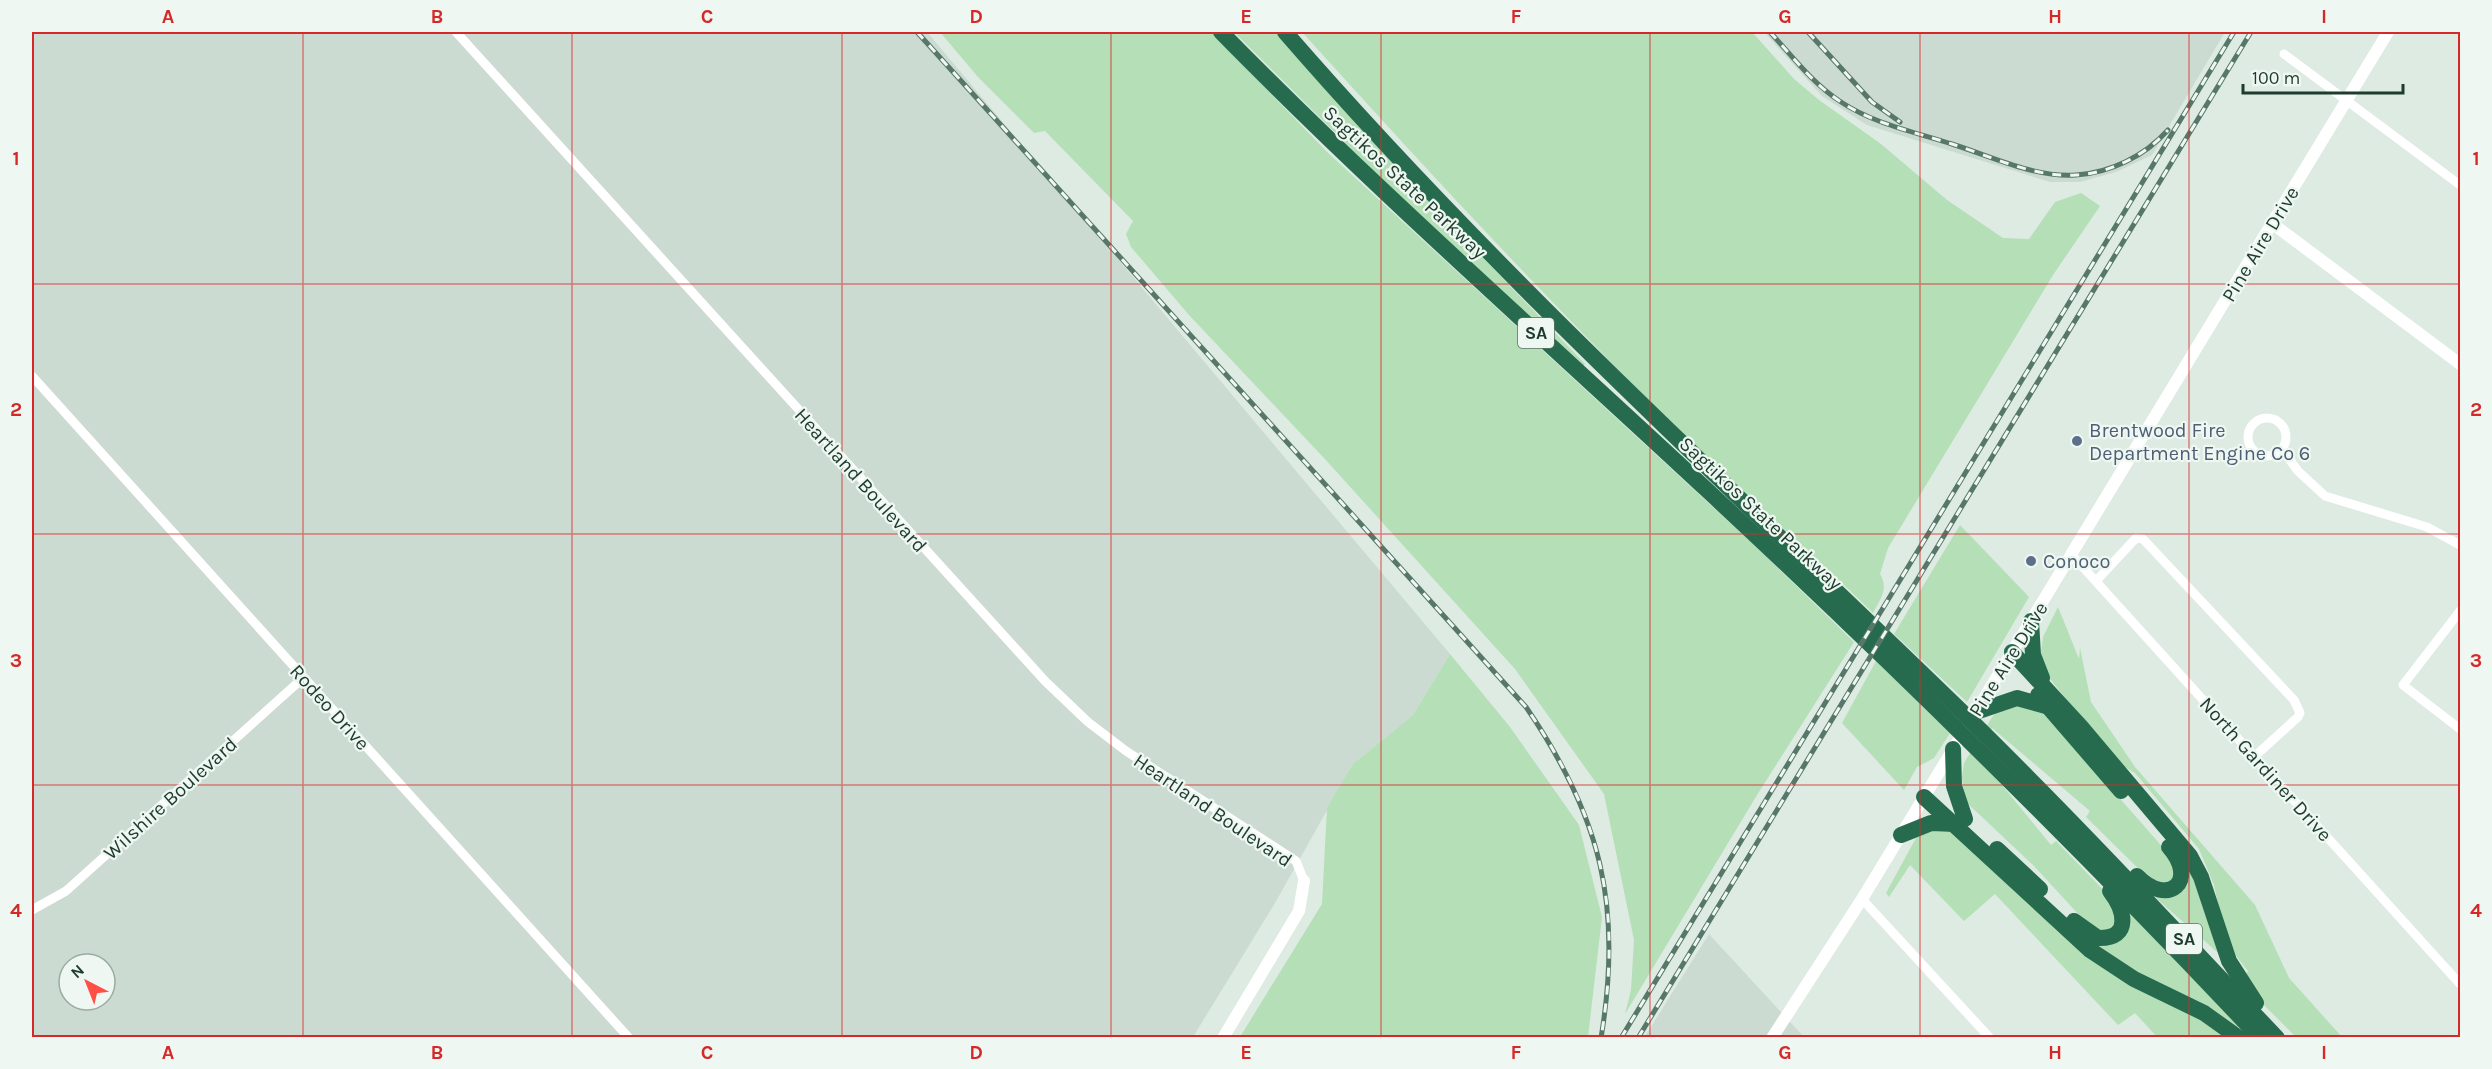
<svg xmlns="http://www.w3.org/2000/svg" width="2492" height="1069" font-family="Karla,sans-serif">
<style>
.built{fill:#ccdbd1;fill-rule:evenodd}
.green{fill:#b4dfb7}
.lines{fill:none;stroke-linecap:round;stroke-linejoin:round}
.street{stroke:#fff;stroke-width:9}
.secondary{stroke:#fff;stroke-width:12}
.highway{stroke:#276b4f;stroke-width:16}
.rail-casing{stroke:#577869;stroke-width:5}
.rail{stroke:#eef7f1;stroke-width:3;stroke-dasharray:9;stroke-linecap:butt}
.grid{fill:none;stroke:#d62828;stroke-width:1.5;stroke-opacity:0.55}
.service-dot{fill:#5c6f8a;stroke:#eef7f1;stroke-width:2}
.labels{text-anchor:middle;stroke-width:4.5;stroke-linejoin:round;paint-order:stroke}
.shield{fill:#eef7f1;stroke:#5c7468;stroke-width:1.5}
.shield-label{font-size:18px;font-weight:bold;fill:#1e3c2e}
.street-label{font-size:20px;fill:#1e3c2e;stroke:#eef7f1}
.service-label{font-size:20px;fill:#4e5e75;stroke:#eef7f1;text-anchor:start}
.neatline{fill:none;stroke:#d62828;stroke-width:2}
.grid-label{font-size:20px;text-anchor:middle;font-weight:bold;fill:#d62828}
</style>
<rect width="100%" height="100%" fill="#ddebe2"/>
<!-- built -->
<g class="built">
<path d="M32 32H927L1450 654 1413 715 1353 764 1275 903 1193 1037H32ZM69 964H105V1000H69Z"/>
<polygon points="1764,32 2225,32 2152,155 2116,172 2080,182 2050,182 1867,125 1822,96"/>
<polygon points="1709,934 1804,1037 1644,1038"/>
</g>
<!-- green -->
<g class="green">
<polygon points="940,32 1211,32 1327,152 1753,544 1854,642 1757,795 1625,1014 1631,990 1634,940 1604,794 1515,669 1324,458 1189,315 1131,247 1126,234 1133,221 1045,131 1034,133 978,77"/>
<polygon points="1234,32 1275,32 1459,233 1585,364 1581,368 1451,248"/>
<path d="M1302 32H1752L1794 79 1819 100 1881 144 1947 200 2003 238 2029 239 2055 202 2081 193 2100 206 2053 275 1888 548 1880 574C1889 589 1880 599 1873 613 1817 558 1758 506 1701 452 1563 317 1431 175 1302 32Z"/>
<polygon points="1960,525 2029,597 1967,702 1894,634"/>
<polygon points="2058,607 2079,659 2080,648 2091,702 2135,767 2255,905 2289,978 2342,1037 2296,1037 2263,1004 2246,974 2248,971 2233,952 2221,918 2214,885 2199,849 2135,773 2116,762 2043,670 2041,653 2043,637"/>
<polygon points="1450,654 1510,727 1579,825 1602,917 1588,1037 1240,1037 1322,904 1327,808 1353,764 1413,715"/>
<polygon points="1876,661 1950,733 1934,758 1917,767 1904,790 1842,723"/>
<polygon points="2015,705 2042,710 2174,860 2175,882 2152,882 2086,817 2090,811 1992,728 1975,757 1992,773 2051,845 2056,841 2115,902 2121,915 2107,932 2092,929 2034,866 1965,801 1962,778 1964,763 1991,719 1995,713"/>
<polygon points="1928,831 1956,832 2085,953 2178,1005 2228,1037 2157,1037 2135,1013 2118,1025 1995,894 1964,921 1910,865 1889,897 1886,893 1916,838"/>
<polygon points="2187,863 2225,959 2156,898 2168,898 2178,894"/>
<polygon points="2130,910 2239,1025 2236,1030 2120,966 2094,943"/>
</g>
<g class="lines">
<!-- street -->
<g class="street">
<polyline points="456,32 1045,681 1088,722 1126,751 1296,861 1304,881"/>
<polyline points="2284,54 2460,185"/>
<polyline points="32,376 629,1038"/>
<circle cx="2267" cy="437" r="19"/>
<polyline points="2282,449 2298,471 2325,496 2427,527 2460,545"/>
<polyline points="2072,555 2460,984"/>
<polyline points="2096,581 2136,538 2143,539 2294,700 2300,713 2298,717 2255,756"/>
<polyline points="2460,611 2403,685 2460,729"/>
<polyline points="1862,899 1990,1038"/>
<polyline points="32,910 66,891 303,678"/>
</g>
<!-- secondary -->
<g class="secondary">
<polyline points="2273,224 2460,364"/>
<polyline points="1975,713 2388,32"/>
<polyline points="1223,1038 1299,911 1304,881"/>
<polyline points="1772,1038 1862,899 1966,728"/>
</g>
<!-- highway -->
<g class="highway">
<path d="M1221 32C1377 191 1544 338 1707 490 1897 667 2082 849 2260 1038"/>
<path d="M1285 32C1493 272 1728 485 1956 706 2066 813 2171 926 2277 1038"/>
<polyline points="2031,621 2033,655 2042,678"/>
<polyline points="2012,652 2081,727 2190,856 2201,877 2229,961 2256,1003"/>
<polyline points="2038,695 2121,791"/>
<polyline points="1976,712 2017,698 2046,706"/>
<polyline points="1953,749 1954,786 1965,819"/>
<polyline points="1924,797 2090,950 2134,979 2204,1013 2239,1038"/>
<polyline points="1901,835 1931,823 1954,824"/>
<polyline points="1997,849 2040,889"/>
<path d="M2137 876C2168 908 2199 881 2169 847"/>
<path d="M2074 921 2098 938C2133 939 2124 909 2110 891"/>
</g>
<defs>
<g id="rail">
<path d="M917 32 1526 707C1601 817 1623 906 1601 1038"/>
<path d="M1770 32C1792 56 1813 84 1841 102 1874 124 1915 132 1952 144 1990 156 2035 178 2076 175 2110 173 2145 156 2168 130"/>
<polyline points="1808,32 1872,102 1900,122"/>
<polyline points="1621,1038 2234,32"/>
<polyline points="1638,1038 2251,32"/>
</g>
</defs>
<!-- rail casing -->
<use href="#rail" class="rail-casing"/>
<!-- rail -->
<use href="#rail" class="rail"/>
</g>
<!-- grid -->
<path class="grid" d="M303 32V1038M572 32V1038M842 32V1038M1111 32V1038M1381 32V1038M1650 32V1038M1920 32V1038M2189 32V1038M32 284H2460M32 534H2460M32 785H2460"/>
<!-- markers -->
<g class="service-dot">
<circle cx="2077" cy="441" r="6"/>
<circle cx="2031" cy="561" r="6"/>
</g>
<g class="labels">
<!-- shield labels -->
<g class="shield">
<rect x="1518" y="318" width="36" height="30" rx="4.5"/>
<rect x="2166" y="924" width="36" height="30" rx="4.5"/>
</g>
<g class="shield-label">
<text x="1536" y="339">SA</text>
<text x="2184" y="945">SA</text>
</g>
<!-- street labels -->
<g class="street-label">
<text transform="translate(1405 182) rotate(43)" y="7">Sagtikos State Parkway</text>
<text transform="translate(2260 244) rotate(-59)" y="7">Pine Aire Drive</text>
<text transform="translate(861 480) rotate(48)" y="7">Heartland Boulevard</text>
<text transform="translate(1761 513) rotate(43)" y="7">Sagtikos State Parkway</text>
<text transform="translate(2008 659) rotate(-58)" y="7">Pine Aire Drive</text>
<text transform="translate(330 707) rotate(48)" y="7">Rodeo Drive</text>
<text transform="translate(2266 769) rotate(48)" y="7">North Gardiner Drive</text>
<text transform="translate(170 798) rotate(-42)" y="7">Wilshire Boulevard</text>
<text transform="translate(1213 810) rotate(34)" y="7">Heartland Boulevard</text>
</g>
<!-- service labels -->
<g class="service-label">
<text x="2089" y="437">Brentwood Fire<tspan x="2089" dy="23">Department Engine Co 6</tspan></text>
<text x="2043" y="568">Conoco</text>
</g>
</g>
<!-- border -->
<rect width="2492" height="1069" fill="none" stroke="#eef7f1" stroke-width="66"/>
<!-- north arrow -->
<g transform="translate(87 982) rotate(318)"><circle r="28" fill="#eef7f1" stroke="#9baca3" stroke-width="1.5"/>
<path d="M0-4.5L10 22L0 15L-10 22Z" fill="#ff4f47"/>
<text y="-9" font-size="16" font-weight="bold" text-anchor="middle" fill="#1e3c2e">N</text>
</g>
<!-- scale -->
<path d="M2243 84v9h160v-9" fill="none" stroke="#1e3c2e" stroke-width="3"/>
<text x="2252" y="84" font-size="18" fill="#1e3c2e" stroke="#eef7f1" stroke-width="4.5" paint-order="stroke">100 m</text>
<rect x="33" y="33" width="2426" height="1003" class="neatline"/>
<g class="grid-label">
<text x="168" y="23">A</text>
<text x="437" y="23">B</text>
<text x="707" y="23">C</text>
<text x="976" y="23">D</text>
<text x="1246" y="23">E</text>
<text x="1516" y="23">F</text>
<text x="1785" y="23">G</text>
<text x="2055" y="23">H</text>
<text x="2324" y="23">I</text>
<text x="16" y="165">1</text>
<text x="2476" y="165">1</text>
<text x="16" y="416">2</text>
<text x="2476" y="416">2</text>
<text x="16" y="667">3</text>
<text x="2476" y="667">3</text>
<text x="16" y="917">4</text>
<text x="2476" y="917">4</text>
<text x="168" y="1059">A</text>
<text x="437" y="1059">B</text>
<text x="707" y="1059">C</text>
<text x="976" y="1059">D</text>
<text x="1246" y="1059">E</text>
<text x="1516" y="1059">F</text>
<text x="1785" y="1059">G</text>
<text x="2055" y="1059">H</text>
<text x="2324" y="1059">I</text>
</g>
</svg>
